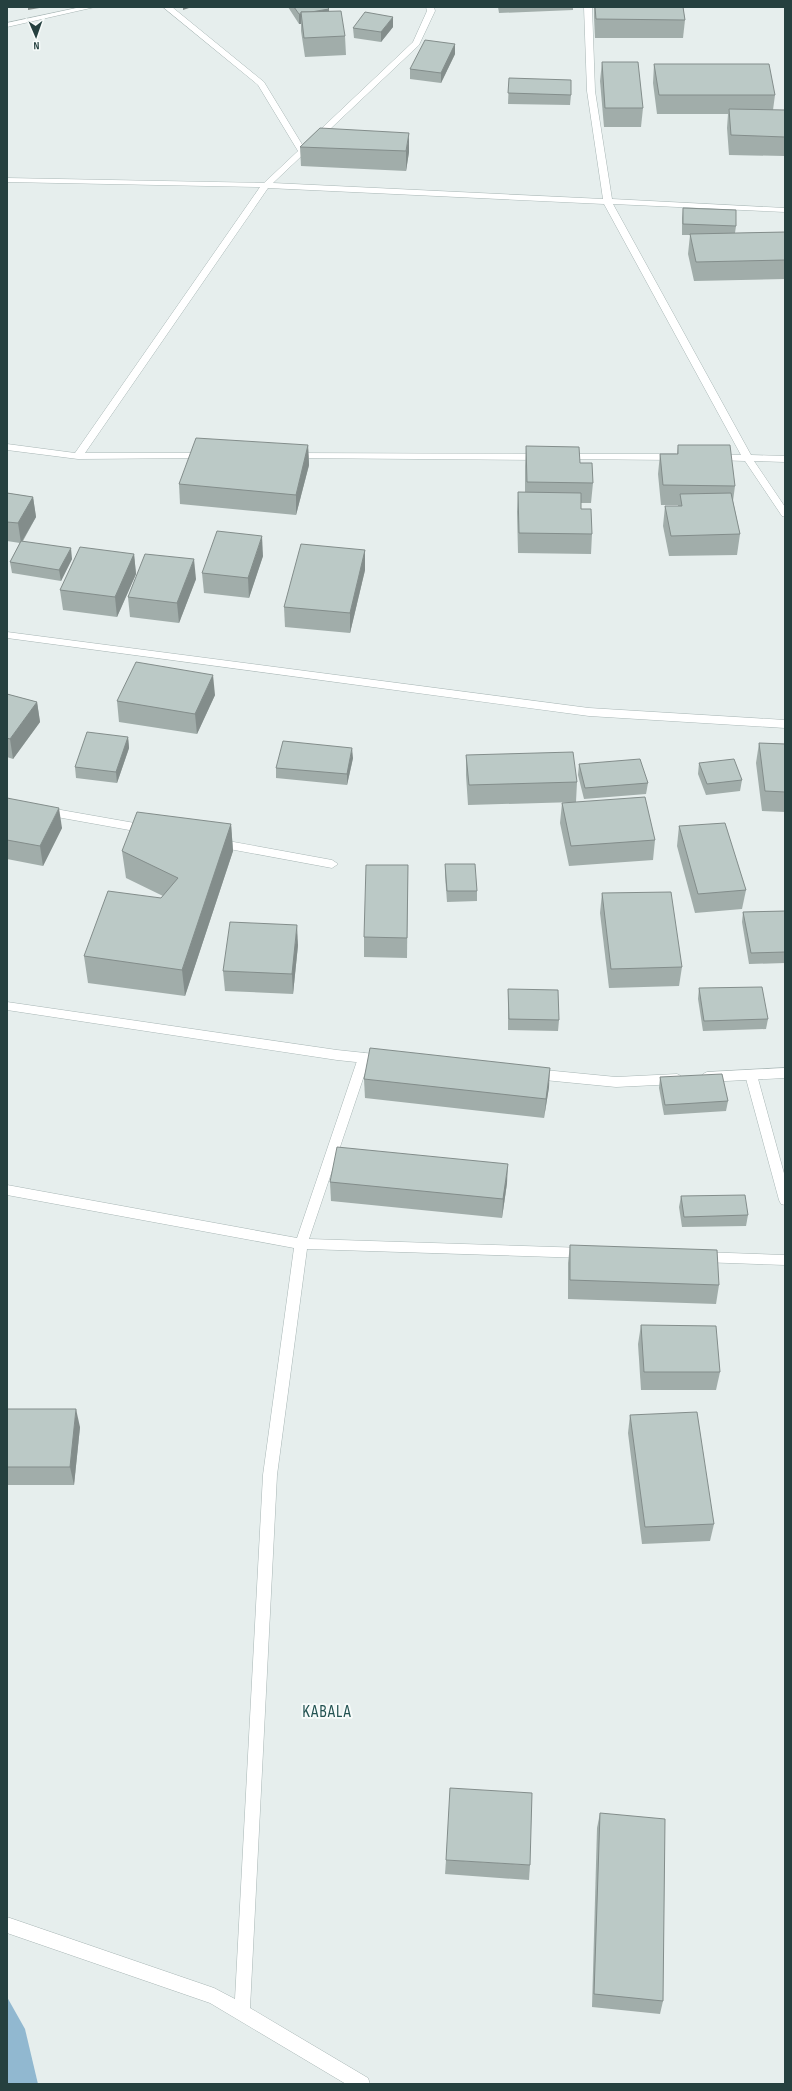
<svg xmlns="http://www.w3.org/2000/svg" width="792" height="2091" font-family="'Sofia Sans Condensed',sans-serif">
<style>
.water{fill:#91b8d0}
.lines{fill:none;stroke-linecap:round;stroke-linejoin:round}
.minor-casing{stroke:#a8b6b5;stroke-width:1}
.tertiary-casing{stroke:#a8b6b5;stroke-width:1}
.minor{fill:#fff;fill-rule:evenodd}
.tertiary{fill:#fff;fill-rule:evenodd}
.wall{fill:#a1adaa}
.shaded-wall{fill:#838d8b}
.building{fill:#bbc9c6;stroke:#838d8b}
.labels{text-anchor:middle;stroke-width:4;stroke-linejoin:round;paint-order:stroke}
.near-quarter-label{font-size:17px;letter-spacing:1px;fill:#225251;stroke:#f7fbfa}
</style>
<rect width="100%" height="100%" fill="#e6eeed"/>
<!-- water -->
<polygon class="water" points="7,1997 25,2029 38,2084 7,2084"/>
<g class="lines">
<defs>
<g id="minor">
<polygon points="81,7 95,7 7,27 7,23"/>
<polygon points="163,7 172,7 264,82 303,146 413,42 427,11 426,7 434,7 435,11 419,45 273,183 603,199 587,91 584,7 592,7 595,91 612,199 785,208 785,212 613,204 751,455 785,456 785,462 754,461 785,507 785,517 782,516 745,461 716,460 711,457 716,454 741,455 604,204 268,188 85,453 204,453 207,454 207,458 78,459 7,450 7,444 75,453 260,187 7,182 7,178 264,183 298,151 258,85"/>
<polygon points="292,453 542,454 547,457 542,460 289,458 287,456"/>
<polygon points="564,454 676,454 681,457 676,460 561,459 559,457"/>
<polygon points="7,632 589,708 785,720 785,728 589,716 7,638"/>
<polygon points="44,807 146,825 152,829 146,833 40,814 39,811"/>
<polygon points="217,839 332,860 338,864 332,868 213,846 211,843 213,840"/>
<polygon points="364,1053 368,1055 370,1058 309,1239 585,1248 590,1249 591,1253 590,1257 585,1258 307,1249 277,1475 250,2008 368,2078 370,2084 346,2084 210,2003 7,1933 7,1917 214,1988 235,1999 263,1475 294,1248 7,1195 7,1185 297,1238 358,1058 360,1055"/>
<polygon points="751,1070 755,1072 757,1075 785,1177 785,1205 781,1204 779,1200 745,1075 747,1072"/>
<polygon points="701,1252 785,1255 785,1265 701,1262 696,1261 695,1257 696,1253"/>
</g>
<g id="tertiary">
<polygon points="7,1002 337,1050 384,1055 388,1057 390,1060 388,1063 384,1065 337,1060 7,1010"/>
<polygon points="785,1068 785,1078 707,1082 703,1080 701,1077 703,1074 707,1072"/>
<polygon points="534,1069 616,1077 677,1074 681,1076 683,1079 681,1082 677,1084 616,1087 534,1079 530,1077 528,1074 530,1071"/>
</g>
</defs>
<!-- minor casing -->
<use href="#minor" class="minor-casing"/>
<!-- tertiary casing -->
<use href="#tertiary" class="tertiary-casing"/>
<!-- minor -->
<use href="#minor" class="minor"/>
<!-- tertiary -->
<use href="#tertiary" class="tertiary"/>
</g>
<!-- wall -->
<g class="wall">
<polygon points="288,7 327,7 329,11 345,36 346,55 305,57 301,31 301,24 299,24"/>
<polygon points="498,7 573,7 573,10 499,13"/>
<polygon points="594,7 683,7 685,20 683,38 595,38 594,17"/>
<polygon points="393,27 381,42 354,38 353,28"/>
<polygon points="455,44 455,54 441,83 410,79 410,69"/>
<polygon points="602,62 643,108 641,127 604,127 600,81"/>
<polygon points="654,64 775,95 773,110 785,110 785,156 729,155 727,128 728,114 657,114 653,83"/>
<polygon points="509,78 571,95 570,105 508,104"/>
<polygon points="320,128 409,152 406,171 301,166 300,147"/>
<polygon points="683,208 736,226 735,233 785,232 785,279 694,281 688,254 690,235 682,235 682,218"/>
<polygon points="308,445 309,465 296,515 180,504 179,484"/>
<polygon points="678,445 735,486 733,501 740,534 737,555 669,556 663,526 665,506 678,506 678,505 661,505 658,474 660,454 677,454"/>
<polygon points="526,446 580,463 593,483 591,503 581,503 581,509 592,534 591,554 518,553 517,512 518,492 525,492 525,466"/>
<polygon points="7,493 33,497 36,517 23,541 72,559 61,581 12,573 10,562 20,543 7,541"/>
<polygon points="365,550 365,570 350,633 285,627 284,607"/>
<polygon points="134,554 136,574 117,617 63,610 60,590"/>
<polygon points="263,556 249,598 204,593 202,573"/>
<polygon points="196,579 179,623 130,617 128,597"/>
<polygon points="7,694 37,702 40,722 13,759 7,757"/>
<polygon points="215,695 197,734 119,722 117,701"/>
<polygon points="128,737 129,748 117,783 76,778 75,767"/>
<polygon points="759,743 785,744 785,812 762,811 756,763"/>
<polygon points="466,755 577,782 576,802 655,840 653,860 569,866 560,823 562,803 575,802 468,805 466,775"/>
<polygon points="353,758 347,785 276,778 276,768"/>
<polygon points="699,763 742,780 740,791 706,795 698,774"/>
<polygon points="579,764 648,783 646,794 584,799 578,775"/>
<polygon points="7,798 62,828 43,866 7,859"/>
<polygon points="231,824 233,851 185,996 88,983 84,956 161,898 163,896 126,878 122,851"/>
<polygon points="679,826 746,890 742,909 695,913 677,846"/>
<polygon points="445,864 477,891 477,901 447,902 445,875"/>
<polygon points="408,865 407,958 364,957 364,937"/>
<polygon points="602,893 682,967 679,986 609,988 600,913"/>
<polygon points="785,911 785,963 749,964 742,922 743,912"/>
<polygon points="298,945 293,994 225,991 223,971"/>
<polygon points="699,988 768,1019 766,1029 703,1031 698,999"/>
<polygon points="508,989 559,1020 558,1031 508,1030"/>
<polygon points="660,1077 728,1101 726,1111 664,1115 659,1088"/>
<polygon points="364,1079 549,1087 544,1118 365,1098"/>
<polygon points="330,1182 507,1183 502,1218 331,1201"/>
<polygon points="681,1196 748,1215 746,1226 682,1227 679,1207"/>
<polygon points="570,1245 719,1285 716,1304 568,1299 568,1263"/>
<polygon points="641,1325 720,1372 716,1390 641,1390 638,1344"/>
<polygon points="7,1409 80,1427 74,1485 7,1485"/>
<polygon points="630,1415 714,1524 710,1541 642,1544 628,1433"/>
<polygon points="600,1813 663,2001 660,2014 592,2007 597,1828"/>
<polygon points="446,1860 530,1865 529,1880 445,1874"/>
</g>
<!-- shaded-wall -->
<g class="shaded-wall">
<polygon points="28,7 45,7 28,10"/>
<polygon points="183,7 192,7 183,10"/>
<polygon points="329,9 329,19 301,14"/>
<rect x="299" y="14" width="2" height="10"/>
<polygon points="393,17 393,27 381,42 381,32"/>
<polygon points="455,44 455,54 441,83 441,73"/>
<polygon points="409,133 409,152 406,171 406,151"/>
<polygon points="308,445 309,465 296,515 296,495"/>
<polygon points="33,497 36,517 21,543 18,523"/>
<polygon points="262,536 263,556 249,598 248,578"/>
<polygon points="71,548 72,559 61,581 59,570"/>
<polygon points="365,550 365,570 350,633 350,613"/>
<polygon points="134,554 136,574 117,617 115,597"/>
<polygon points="194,559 196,579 179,623 177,603"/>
<polygon points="213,675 215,695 197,734 195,714"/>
<polygon points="37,702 40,722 13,759 10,739"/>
<polygon points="128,737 129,748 117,783 116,772"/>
<polygon points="352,748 353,758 347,785 347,774"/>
<polygon points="59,808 62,828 43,866 40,846"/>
<polygon points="231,824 233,851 185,996 182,970"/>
<polygon points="297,925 298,945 293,994 292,974"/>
<polygon points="550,1068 549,1087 544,1118 546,1099"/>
<polygon points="508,1164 507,1183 502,1218 503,1199"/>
<polygon points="76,1409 80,1427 74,1485 70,1467"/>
</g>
<!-- building -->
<g class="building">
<polygon points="294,7 327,7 329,9 311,12 301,12 301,14 299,14"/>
<polygon points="595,7 683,7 685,20 596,19"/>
<polygon points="341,11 345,36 304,38 301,12"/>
<polygon points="365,12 393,17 381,32 353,28"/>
<polygon points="425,40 455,44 441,73 410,69"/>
<polygon points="602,62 638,62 643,108 605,108"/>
<polygon points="654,64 769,64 775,95 659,95"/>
<polygon points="509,78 571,80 571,95 508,93"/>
<polygon points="729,109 785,110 785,137 731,135"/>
<polygon points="320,128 409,133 406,151 300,147"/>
<polygon points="683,208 736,210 736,226 683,224"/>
<polygon points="785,232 785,260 696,262 690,234"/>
<polygon points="196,438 308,445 296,495 179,484"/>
<polygon points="678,445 730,445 735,486 663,485 660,454 678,454"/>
<polygon points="526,446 579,447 580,463 592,463 593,483 527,482"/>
<polygon points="518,492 581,493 581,509 591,509 592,534 519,533"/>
<polygon points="7,493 33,497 18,523 7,522"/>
<polygon points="731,493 740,534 671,536 665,506 682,506 680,494"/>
<polygon points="217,531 262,536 248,578 202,573"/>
<polygon points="21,541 71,548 59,570 10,562"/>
<polygon points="301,544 365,550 350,613 284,607"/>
<polygon points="80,547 134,554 115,597 60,590"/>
<polygon points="145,554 194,559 177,603 128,597"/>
<polygon points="136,662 213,675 195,714 117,701"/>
<polygon points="7,694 37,702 10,739 7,738"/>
<polygon points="87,732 128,737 116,772 75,767"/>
<polygon points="283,741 352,748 347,774 276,768"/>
<polygon points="759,743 785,744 785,792 765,791"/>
<polygon points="573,752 577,782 469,785 466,755"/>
<polygon points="640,759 648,783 585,788 579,764"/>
<polygon points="734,759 742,780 707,784 699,763"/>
<polygon points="645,797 655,840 571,846 562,803"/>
<polygon points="7,798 59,808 40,846 7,840"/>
<polygon points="137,812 231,824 182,970 84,956 108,891 161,898 178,878 122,851"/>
<polygon points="725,823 746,890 698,894 679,826"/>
<polygon points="445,864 475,864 477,891 447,891"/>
<polygon points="366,865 408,865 407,938 364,937"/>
<polygon points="671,892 682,967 611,969 602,893"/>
<polygon points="785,911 785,952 751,953 743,912"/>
<polygon points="230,922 297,925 292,974 223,971"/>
<polygon points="762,987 768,1019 704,1021 699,988"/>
<polygon points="508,989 558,990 559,1020 509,1019"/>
<polygon points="370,1048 550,1068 546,1099 364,1079"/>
<polygon points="722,1074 728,1101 665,1105 660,1077"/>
<polygon points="337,1147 508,1164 503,1199 330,1182"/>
<polygon points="745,1195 748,1215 684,1217 681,1196"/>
<polygon points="570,1245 717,1250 719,1285 570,1280"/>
<polygon points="641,1325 716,1326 720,1372 644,1372"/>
<polygon points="7,1409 76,1409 70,1467 7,1467"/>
<polygon points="697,1412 714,1524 645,1527 630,1415"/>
<polygon points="450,1788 532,1793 530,1865 446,1860"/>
<polygon points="600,1813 665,1819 663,2001 594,1994"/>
</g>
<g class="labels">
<!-- near-quarter labels -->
<g class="near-quarter-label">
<text x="327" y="1717">KABALA</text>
</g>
</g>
<!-- border -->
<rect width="792" height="2091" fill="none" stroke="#25403f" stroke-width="16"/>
<!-- north arrow -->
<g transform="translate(36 36) rotate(178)" stroke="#f7fbfa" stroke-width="3" paint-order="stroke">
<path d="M0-3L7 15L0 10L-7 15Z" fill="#25403f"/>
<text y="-6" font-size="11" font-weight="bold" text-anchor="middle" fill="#25403f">N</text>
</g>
</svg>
